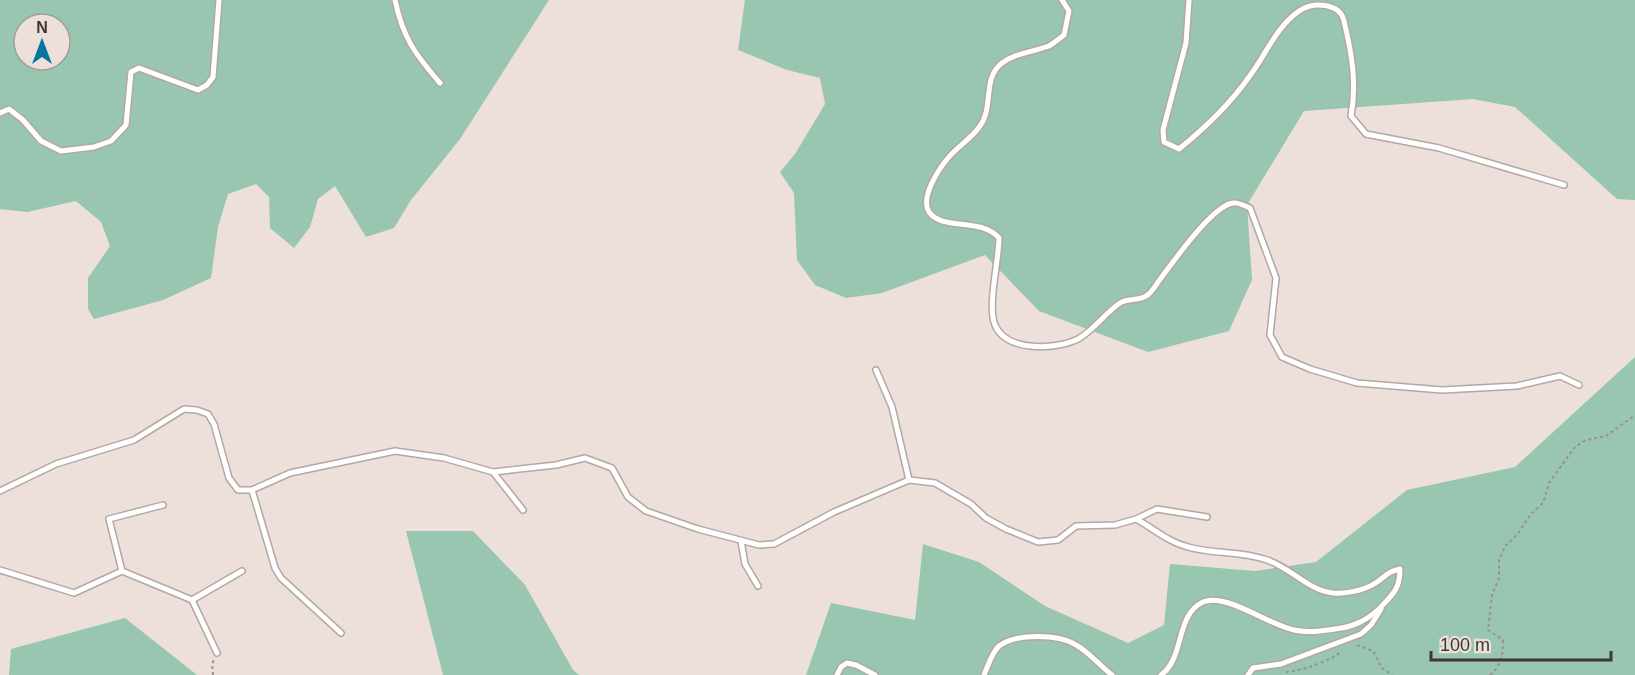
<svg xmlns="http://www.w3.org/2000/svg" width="1635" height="675" font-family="Arial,sans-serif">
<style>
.green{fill:#98c6b0;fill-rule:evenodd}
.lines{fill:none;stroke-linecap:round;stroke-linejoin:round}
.service-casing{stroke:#b5a7a2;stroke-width:8}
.path{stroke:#9b908c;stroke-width:2;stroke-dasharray:3 3;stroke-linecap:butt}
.service{stroke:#fff;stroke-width:5}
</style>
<rect width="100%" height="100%" fill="#eddfd9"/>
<!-- green -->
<g class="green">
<path d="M0 0H549L460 139 411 200 394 228 366 237 335 186 318 199 310 227 294 248 270 228 269 197 256 184 228 194 218 227 211 278 163 300 94 319 88 309V278L110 246 101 222 76 201 27 212 0 209ZM24 24H60V60H24Z"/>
<polygon points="745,0 1635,0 1635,200 1617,199 1515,107 1473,99 1304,111 1247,205 1252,280 1229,331 1148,352 1039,311 985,255 882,293 846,298 815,285 797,260 794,193 780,172 795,154 825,104 820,78 787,70 738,50"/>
<polygon points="1635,357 1635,675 806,675 831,603 915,620 923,544 979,562 1045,606 1128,643 1164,625 1170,564 1255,571 1316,562 1407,490 1515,467"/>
<polygon points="406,531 473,531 525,585 573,670 579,675 443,675"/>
<polygon points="125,618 197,675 9,675 11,649"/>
</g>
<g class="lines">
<defs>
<g id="service">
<path d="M395 0C403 38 415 54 440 83"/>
<path d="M1062 0 1069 11 1064 35C1059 39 1054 43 1049 46 1033 52 1015 53 1002 63 982 78 994 107 980 126 972 138 957 147 948 158 938 170 920 198 929 212 942 231 981 217 999 238 999 260 987 306 995 325 1006 352 1056 350 1078 339 1094 330 1105 313 1120 303 1127 298 1139 301 1146 296 1152 293 1157 283 1161 278 1174 261 1212 206 1233 203 1238 202 1245 206 1250 208L1276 278 1270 335 1282 357 1310 369 1357 383 1442 390 1517 386 1560 376 1579 385"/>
<path d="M1189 0 1186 43 1163 130 1164 142 1179 149C1205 128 1230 104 1249 77 1266 55 1275 28 1299 11 1313 1 1340 3 1344 21 1352 54 1357 84 1351 116L1366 134 1439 148 1564 185"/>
<polyline points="0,113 9,109 23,120 41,141 61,151 94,147 111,141 126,125 131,72 139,68 198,90 207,85 213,77 219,0"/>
<polyline points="876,370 892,407 909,480"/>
<path d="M493 472 556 465 585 458 612 468 628 497 646 511 698 529 759 545 774 544 834 512 909 480 935 483 971 504 986 518 1006 529 1038 542 1058 540 1076 526 1115 525 1136 519C1153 528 1168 542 1188 547 1212 554 1240 551 1264 559 1290 566 1306 590 1333 593 1347 594 1366 590 1377 582 1387 575 1387 572 1400 569 1400 589 1393 594 1380 608 1366 621 1353 627 1335 629 1321 631 1308 633 1294 630 1270 626 1226 592 1203 602 1175 615 1185 658 1161 675"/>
<polyline points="252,490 275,568 281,578 341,633"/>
<polyline points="0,491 56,464 134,440 184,409 197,410 208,414 214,424 229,478 238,490 252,490 290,473 395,451 444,458 493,472 523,510"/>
<polyline points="1136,519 1157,509 1207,517"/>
<polyline points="741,541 745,564 758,586"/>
<polyline points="0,570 74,593 122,571 192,600 217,653"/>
<polyline points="122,571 109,519 163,505"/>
<polyline points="192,600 242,571"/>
<polyline points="837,675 841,667 847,663 856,665 875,675"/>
<path d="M984 675C988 666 992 652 999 646 1016 633 1059 634 1076 645 1089 652 1100 666 1112 675"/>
<polyline points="1248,675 1253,668 1281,664 1361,634 1371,625 1381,609"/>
</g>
</defs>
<!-- service casing -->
<use href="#service" class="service-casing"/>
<!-- path -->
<g class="path">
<polyline points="1357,645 1373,651 1382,668 1392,675"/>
<path d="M1286 672C1301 671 1330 661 1341 652"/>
<polyline points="213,675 212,664 214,660"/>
<path d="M1490 675C1502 665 1503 654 1503 640L1488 630 1492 595 1499 578V561L1505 546 1517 535 1530 515 1543 503 1549 483 1575 447 1586 440 1606 436 1635 415"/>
</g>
<!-- service -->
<use href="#service" class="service"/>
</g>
<!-- north arrow -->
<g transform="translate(42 42)"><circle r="28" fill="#eddfd9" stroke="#a79c97" stroke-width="1.5"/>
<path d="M0-4.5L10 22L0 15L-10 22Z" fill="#0476a0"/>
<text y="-9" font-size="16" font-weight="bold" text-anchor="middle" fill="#3d3735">N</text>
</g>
<!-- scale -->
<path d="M1431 651v9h180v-9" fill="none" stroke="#3d3735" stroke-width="3"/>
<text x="1440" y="651" font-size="18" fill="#3d3735" stroke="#eddfd9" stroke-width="4.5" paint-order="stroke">100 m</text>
</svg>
